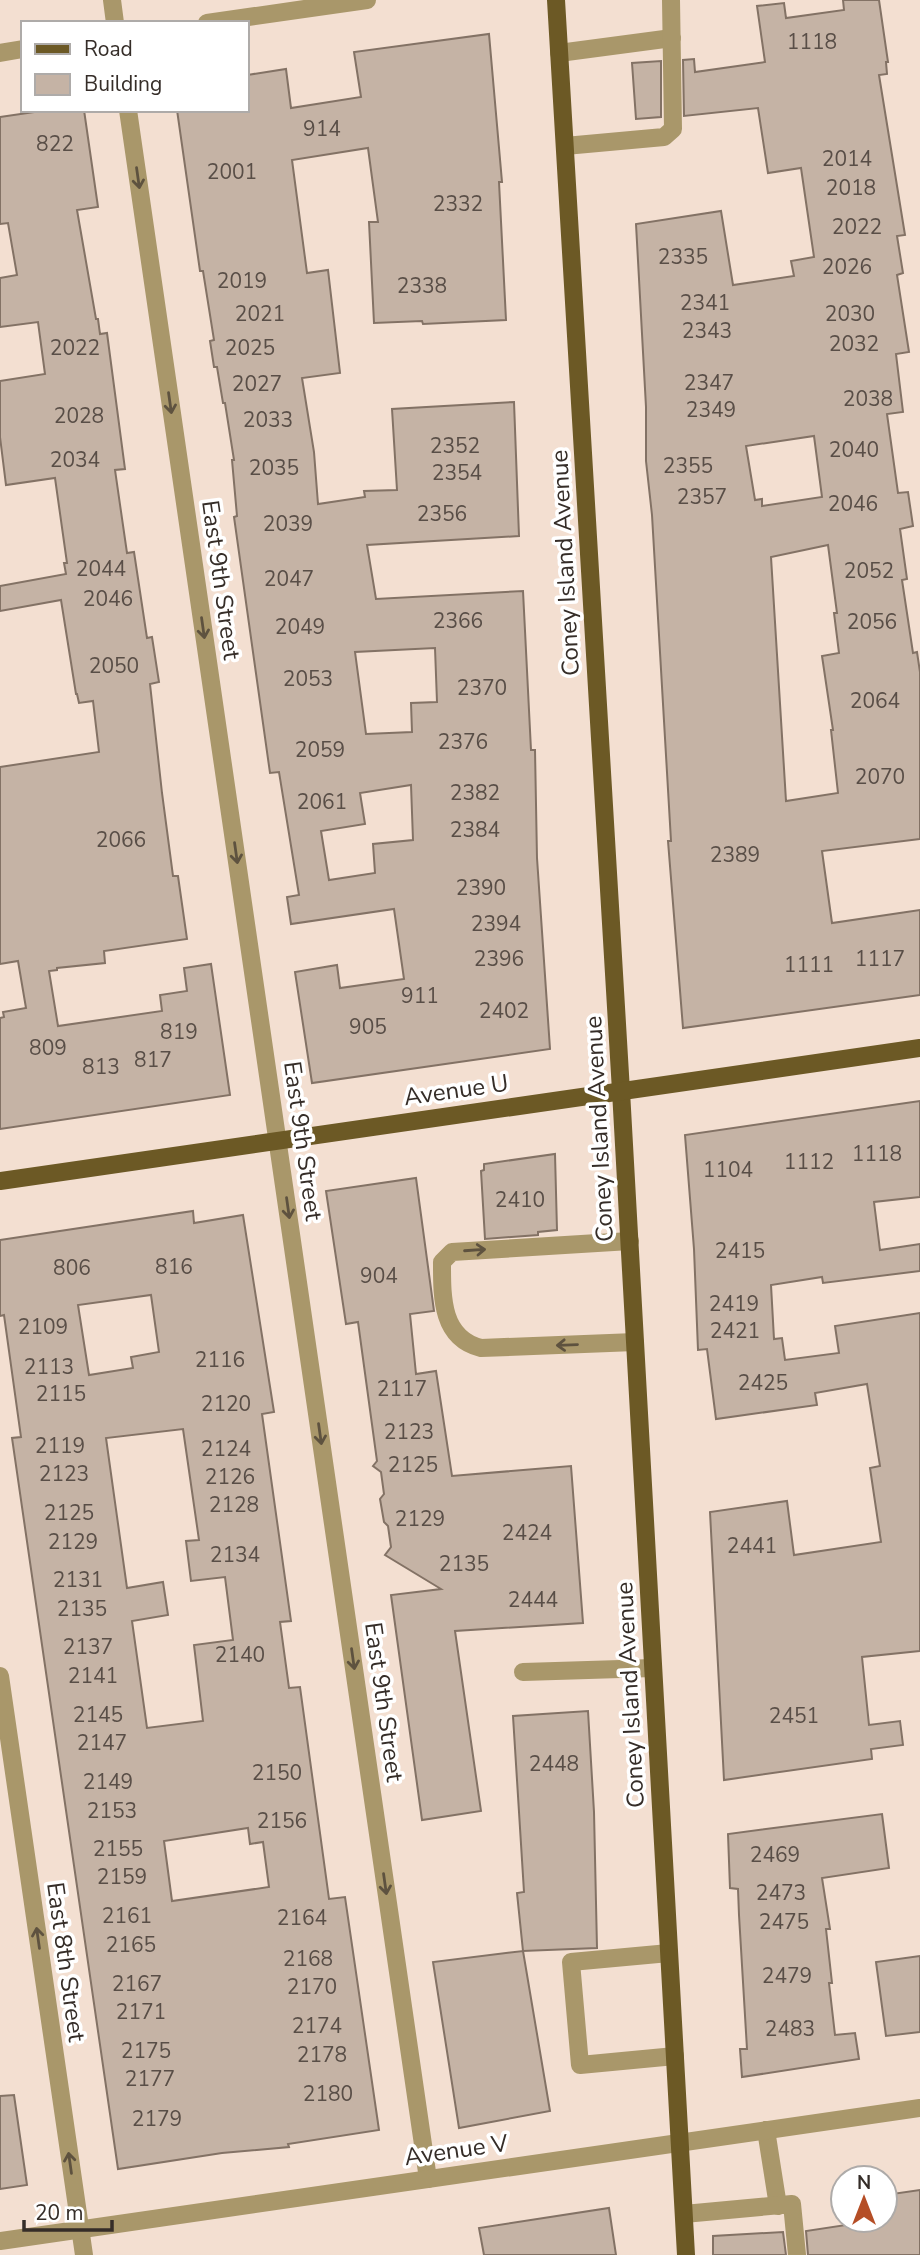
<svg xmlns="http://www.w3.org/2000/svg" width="920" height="2255" font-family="'Nunito Sans',sans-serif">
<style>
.building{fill:#c5b3a5;stroke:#837265;stroke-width:2;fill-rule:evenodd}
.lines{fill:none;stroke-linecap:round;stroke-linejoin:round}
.minor{stroke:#a9976a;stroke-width:18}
.major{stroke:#6c5925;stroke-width:18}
.oneway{stroke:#5e523f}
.labels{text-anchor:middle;stroke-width:7;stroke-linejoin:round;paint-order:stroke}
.number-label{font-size:21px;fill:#594e47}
.street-label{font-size:24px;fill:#352d28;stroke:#fff}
</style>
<rect width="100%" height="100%" fill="#f3dfd1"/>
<!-- building -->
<g class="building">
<path d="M843 0H879L888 62H886L887 74 879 75 905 235 897 236 903 273 897 275 909 352 896 354 903 412 887 414 898 493 908 492 913 526 900 529 907 579 902 580 913 653 917 652 920 672V839L822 851 832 923 920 910V995L683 1028 668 841H671L652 515 646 461V407L636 224 721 211 733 285 794 276 791 261 814 257 801 168 768 173 758 108 684 116 683 60 694 59 695 72 765 62 757 6 784 3 786 18 844 10ZM814 436 822 497 762 506V499L755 500 746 446ZM828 545 837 613H834L839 653 822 656 833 730H831L838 793 786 801 771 557Z"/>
<path d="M489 34 502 182H499L506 320 423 324 422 321 374 323 369 222H378L368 148 292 160 307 273 328 270 340 373 302 378 314 452 318 504 365 497 364 491 397 490 392 409 514 402 519 536 367 545 376 599 523 591 531 750H535L537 858 550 1049 312 1083 295 972 337 965 340 988 404 979 394 909 291 924 287 897 299 895 279 772 270 773 234 517 237 516 232 460H234L225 403H223L217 367H214L210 341 214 340 203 271H200L177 110H247V75L286 69 291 108 361 97 354 52ZM435 648 437 702 411 703 412 732 366 734 355 652ZM411 785 413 840 373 844 375 873 329 880 321 831 365 824 360 793Z"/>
<polygon points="661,61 661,117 636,119 632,63"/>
<polygon points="48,110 84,110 98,207 77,210 96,319 98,319 100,334 107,333 125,469 115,470 127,553 134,552 147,638 152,637 159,682 150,684 162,793 173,876 178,876 187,939 104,951 105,963 57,968 57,970 49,971 58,1026 162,1011 160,995 187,991 184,968 211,964 230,1095 0,1129 0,1018 4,1017 3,1012 26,1008 18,961 0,964 0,767 99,752 93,701 79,703 77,694 76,694 61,600 0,611 0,586 66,574 64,563 67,563 55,478 6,485 0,437 0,381 45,374 38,322 0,327 0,278 17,275 8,223 0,224 0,117"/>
<polygon points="920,1101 920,1197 874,1202 880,1250 920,1244 920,1271 823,1283 822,1277 771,1285 774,1339 782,1338 785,1360 839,1353 835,1326 920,1313 920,1651 862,1657 869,1725 900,1721 903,1745 871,1749 872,1759 724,1780 710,1512 787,1501 794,1555 881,1542 870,1468 880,1466 867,1384 815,1393 817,1405 716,1419 707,1349 698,1350 694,1249 685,1135"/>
<polygon points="555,1154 557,1230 538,1232 538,1235 485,1239 481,1171 484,1170 484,1164"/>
<polygon points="416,1178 434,1311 410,1314 416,1374 436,1371 452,1476 571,1466 583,1623 455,1631 481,1811 422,1820 391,1595 441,1589 385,1555 391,1547 388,1526 384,1522 380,1499 384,1494 381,1472 373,1466 377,1461 358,1322 346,1324 326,1191"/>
<path d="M193 1211 194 1223 243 1215 274 1412 262 1414 291 1621 280 1622 289 1688 300 1687 329 1899 345 1897 379 2130 288 2144 289 2147 222 2153 118 2169 12 1438 21 1437 4 1315 0 1316V1240ZM151 1295 159 1352 131 1357 133 1368 89 1375 78 1305ZM183 1429 199 1540 186 1541 191 1581 225 1577 233 1640 194 1645 203 1721 147 1728 132 1621 168 1615 163 1582 127 1588 106 1438ZM248 1828 250 1844 263 1842 269 1887 172 1901 164 1841Z"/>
<polygon points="588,1711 594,1812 597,1948 523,1951 517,1893 524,1892 513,1716"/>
<polygon points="882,1814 889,1868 822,1878 830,1929 826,1929 832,1983 829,1983 835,2035 855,2033 859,2059 742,2077 740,2049 747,2049 739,1915 738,1889 730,1888 728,1834"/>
<polygon points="523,1951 550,2111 459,2128 433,1962"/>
<polygon points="920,1956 920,2032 886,2036 876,1962"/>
<polygon points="14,2095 27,2185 0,2189 0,2096"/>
<polygon points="920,2190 920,2255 808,2255 806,2231 866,2222 866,2220 885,2220 885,2195"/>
<polygon points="609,2208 616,2255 484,2255 479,2228"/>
<polygon points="783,2232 786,2255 713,2255 713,2236"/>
</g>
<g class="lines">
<!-- minor -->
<g class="minor">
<polyline points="112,0 115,23"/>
<polyline points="207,23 367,0"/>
<polyline points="0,53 23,49"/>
<polyline points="559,53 672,38"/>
<polyline points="128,110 428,2179"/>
<polyline points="565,146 664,137 673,129 671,0"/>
<path d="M630 1241 452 1252 442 1262C442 1297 441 1338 481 1348L635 1342"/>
<polyline points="523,1672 653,1668"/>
<polyline points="0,1676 84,2255"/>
<polyline points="669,1953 571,1962 580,2065 675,2056"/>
<polyline points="766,2130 778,2206"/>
<polyline points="684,2214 792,2204 797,2255"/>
<polyline points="0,2241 920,2108"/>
</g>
<!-- major -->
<g class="major">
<polyline points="556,0 621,1091 686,2255"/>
<polyline points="0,1181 920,1048"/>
</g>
</g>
<!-- one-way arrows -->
<defs><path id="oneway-shaft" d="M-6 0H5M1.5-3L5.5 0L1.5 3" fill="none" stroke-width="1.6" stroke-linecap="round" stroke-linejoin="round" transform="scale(1.75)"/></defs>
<g class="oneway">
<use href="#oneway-shaft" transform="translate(138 178) rotate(82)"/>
<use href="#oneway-shaft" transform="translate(170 403) rotate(82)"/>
<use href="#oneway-shaft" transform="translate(203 628) rotate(82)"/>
<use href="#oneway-shaft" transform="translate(236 853) rotate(82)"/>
<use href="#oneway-shaft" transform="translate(288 1208) rotate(82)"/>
<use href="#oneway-shaft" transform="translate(475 1250) rotate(-4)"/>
<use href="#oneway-shaft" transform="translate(567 1345) rotate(178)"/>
<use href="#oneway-shaft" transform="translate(320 1434) rotate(82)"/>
<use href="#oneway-shaft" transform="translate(353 1659) rotate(82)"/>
<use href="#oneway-shaft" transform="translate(385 1884) rotate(82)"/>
<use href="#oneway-shaft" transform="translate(38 1938) rotate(-98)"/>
<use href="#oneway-shaft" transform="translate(70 2163) rotate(-98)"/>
</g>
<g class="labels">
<!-- number labels -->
<g class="number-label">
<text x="812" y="49">1118</text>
<text x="322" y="136">914</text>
<text x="55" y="151">822</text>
<text x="847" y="166">2014</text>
<text x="232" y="179">2001</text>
<text x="851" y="195">2018</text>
<text x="458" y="211">2332</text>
<text x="857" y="234">2022</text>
<text x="683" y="264">2335</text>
<text x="847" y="274">2026</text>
<text x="242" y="288">2019</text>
<text x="422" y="293">2338</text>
<text x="705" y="310">2341</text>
<text x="260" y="321">2021</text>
<text x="850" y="321">2030</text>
<text x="707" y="338">2343</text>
<text x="854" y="351">2032</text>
<text x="75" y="355">2022</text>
<text x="250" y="355">2025</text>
<text x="709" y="390">2347</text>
<text x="257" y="391">2027</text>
<text x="868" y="406">2038</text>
<text x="711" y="417">2349</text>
<text x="79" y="423">2028</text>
<text x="268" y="427">2033</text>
<text x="455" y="453">2352</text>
<text x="854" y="457">2040</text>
<text x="75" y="467">2034</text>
<text x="688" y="473">2355</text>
<text x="274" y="475">2035</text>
<text x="457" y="480">2354</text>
<text x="702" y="504">2357</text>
<text x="853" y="511">2046</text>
<text x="442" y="521">2356</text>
<text x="288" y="531">2039</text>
<text x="101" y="576">2044</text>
<text x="869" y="578">2052</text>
<text x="289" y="586">2047</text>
<text x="108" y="606">2046</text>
<text x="458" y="628">2366</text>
<text x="872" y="629">2056</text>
<text x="300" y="634">2049</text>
<text x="114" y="673">2050</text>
<text x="308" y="686">2053</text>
<text x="482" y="695">2370</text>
<text x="875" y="708">2064</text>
<text x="463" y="749">2376</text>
<text x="320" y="757">2059</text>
<text x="880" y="784">2070</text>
<text x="475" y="800">2382</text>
<text x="322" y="809">2061</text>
<text x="475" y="837">2384</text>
<text x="121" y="847">2066</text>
<text x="735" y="862">2389</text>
<text x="481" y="895">2390</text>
<text x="496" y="931">2394</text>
<text x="499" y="966">2396</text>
<text x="880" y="966">1117</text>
<text x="809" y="972">1111</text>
<text x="420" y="1003">911</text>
<text x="504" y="1018">2402</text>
<text x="368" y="1034">905</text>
<text x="179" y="1039">819</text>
<text x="48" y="1055">809</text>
<text x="153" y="1067">817</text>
<text x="101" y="1074">813</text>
<text x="877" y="1161">1118</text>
<text x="809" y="1169">1112</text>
<text x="728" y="1177">1104</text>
<text x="520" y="1207">2410</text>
<text x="740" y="1258">2415</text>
<text x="174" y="1274">816</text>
<text x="72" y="1275">806</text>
<text x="379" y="1283">904</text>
<text x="734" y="1311">2419</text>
<text x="43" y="1334">2109</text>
<text x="735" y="1338">2421</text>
<text x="220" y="1367">2116</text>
<text x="49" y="1374">2113</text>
<text x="763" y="1390">2425</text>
<text x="402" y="1396">2117</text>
<text x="61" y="1401">2115</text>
<text x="226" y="1411">2120</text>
<text x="409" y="1439">2123</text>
<text x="60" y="1453">2119</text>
<text x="226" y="1456">2124</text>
<text x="413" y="1472">2125</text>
<text x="64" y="1481">2123</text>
<text x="230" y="1484">2126</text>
<text x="234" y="1512">2128</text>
<text x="69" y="1520">2125</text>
<text x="420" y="1526">2129</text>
<text x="527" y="1540">2424</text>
<text x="73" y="1549">2129</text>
<text x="752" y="1553">2441</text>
<text x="235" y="1562">2134</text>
<text x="464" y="1571">2135</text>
<text x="78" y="1587">2131</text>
<text x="533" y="1607">2444</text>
<text x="82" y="1616">2135</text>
<text x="88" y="1654">2137</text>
<text x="240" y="1662">2140</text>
<text x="93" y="1683">2141</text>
<text x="98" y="1722">2145</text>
<text x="794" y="1723">2451</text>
<text x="102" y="1750">2147</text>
<text x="554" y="1771">2448</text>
<text x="277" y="1780">2150</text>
<text x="108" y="1789">2149</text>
<text x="112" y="1818">2153</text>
<text x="282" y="1828">2156</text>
<text x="118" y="1856">2155</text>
<text x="775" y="1862">2469</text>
<text x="122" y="1884">2159</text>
<text x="781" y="1900">2473</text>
<text x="127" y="1923">2161</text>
<text x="302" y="1925">2164</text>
<text x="784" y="1929">2475</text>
<text x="131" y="1952">2165</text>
<text x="308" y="1966">2168</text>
<text x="787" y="1983">2479</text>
<text x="137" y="1991">2167</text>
<text x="312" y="1994">2170</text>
<text x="141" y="2019">2171</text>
<text x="317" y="2033">2174</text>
<text x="790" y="2036">2483</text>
<text x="146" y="2058">2175</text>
<text x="322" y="2062">2178</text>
<text x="150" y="2086">2177</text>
<text x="328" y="2101">2180</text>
<text x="157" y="2126">2179</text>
</g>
<!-- street labels -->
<g class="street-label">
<text transform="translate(565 563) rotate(-93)" y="8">Coney Island Avenue</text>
<text transform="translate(221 580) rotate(82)" y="8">East 9th Street</text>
<text transform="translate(456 1090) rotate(-8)" y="8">Avenue U</text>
<text transform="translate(599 1129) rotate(-93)" y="8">Coney Island Avenue</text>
<text transform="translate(303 1141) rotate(82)" y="8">East 9th Street</text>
<text transform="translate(630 1695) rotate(-93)" y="8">Coney Island Avenue</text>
<text transform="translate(384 1702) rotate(82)" y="8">East 9th Street</text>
<text transform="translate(66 1962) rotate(82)" y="8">East 8th Street</text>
<text transform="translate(456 2150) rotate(-8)" y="8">Avenue V</text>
</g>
</g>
<!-- legend -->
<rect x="21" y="21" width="228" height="91" fill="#ffffff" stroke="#aeaba9" stroke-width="2"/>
<rect x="35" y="44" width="35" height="10" fill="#6c5925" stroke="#aeaba9" stroke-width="2"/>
<text x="84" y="56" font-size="21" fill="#352d28">Road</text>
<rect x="35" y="74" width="35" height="21" fill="#c5b3a5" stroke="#aeaba9" stroke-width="2"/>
<text x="84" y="91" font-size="21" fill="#352d28">Building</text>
<!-- north arrow -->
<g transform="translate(864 2199)"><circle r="33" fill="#ffffff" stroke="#aeaba9" stroke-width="2"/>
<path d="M0-5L12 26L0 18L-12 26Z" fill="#b54e26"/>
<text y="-10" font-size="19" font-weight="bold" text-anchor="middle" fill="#352d28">N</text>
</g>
<!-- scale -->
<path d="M24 2220v10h88v-10" fill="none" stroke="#352d28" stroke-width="3.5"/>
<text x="35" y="2220" font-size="21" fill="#352d28" stroke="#ffffff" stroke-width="5" paint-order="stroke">20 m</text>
</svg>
